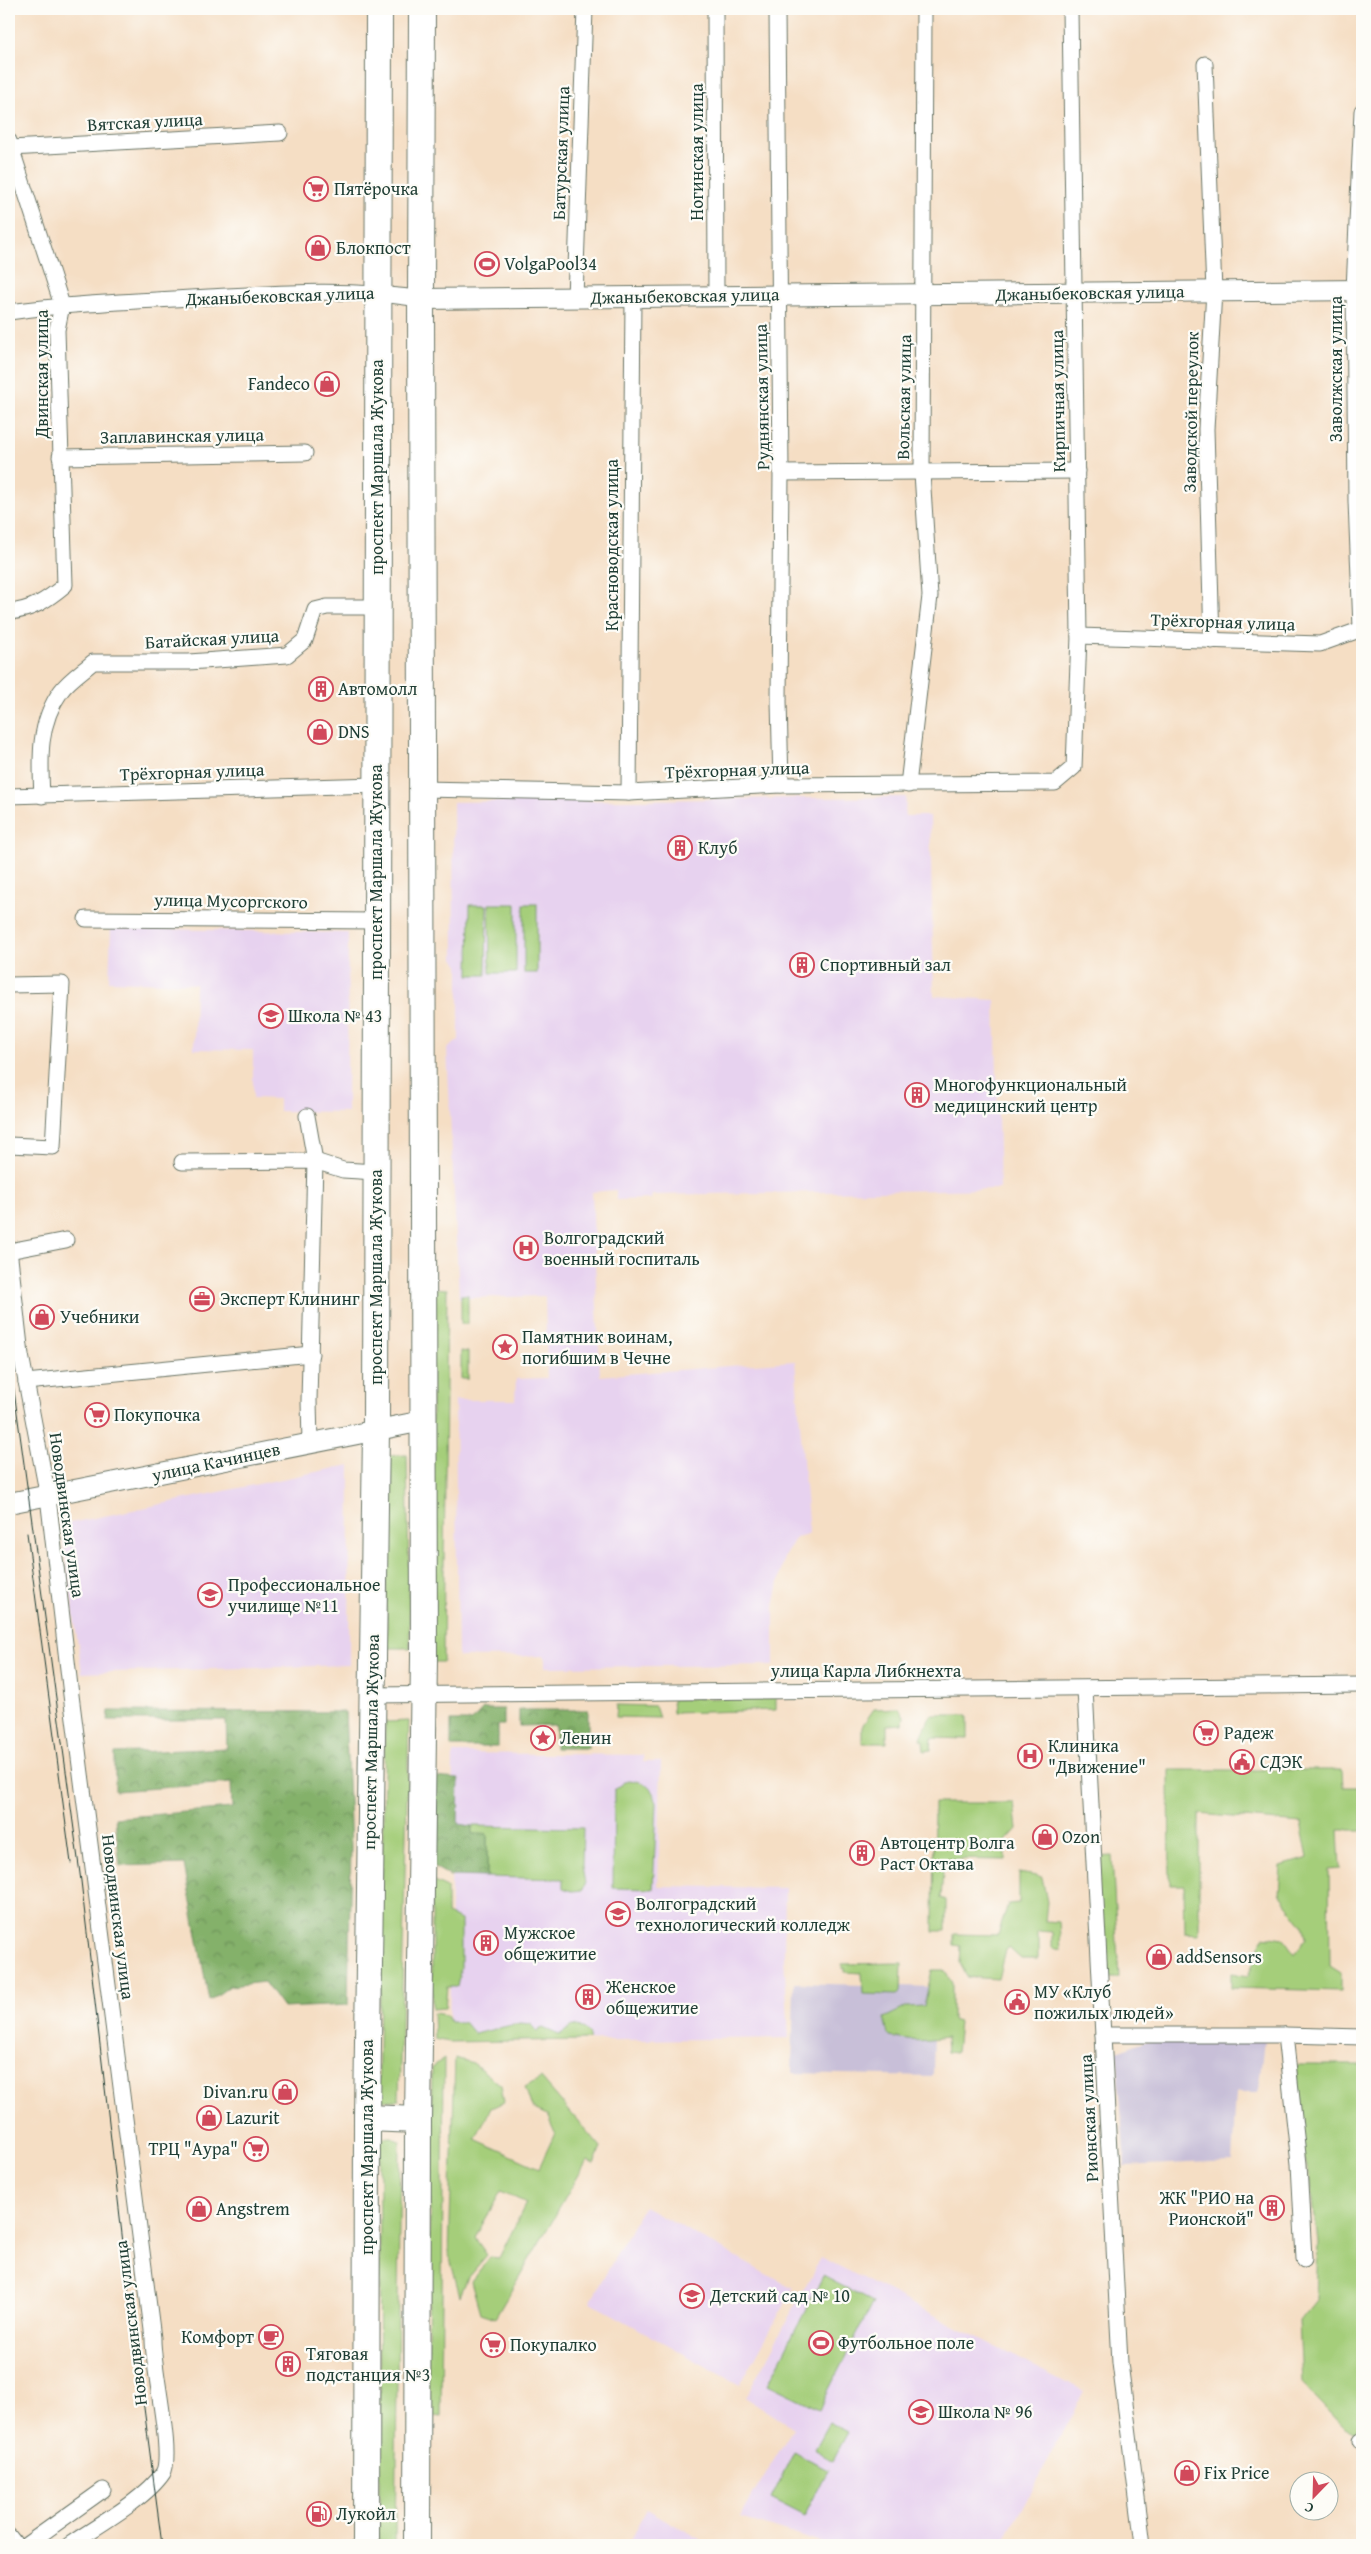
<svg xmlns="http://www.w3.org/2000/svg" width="1371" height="2554" font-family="'Gentium Book Plus',serif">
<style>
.built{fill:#e7d2ef}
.industrial{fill:#c8bfd8}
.green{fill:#a5ce7a;stroke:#628657}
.forest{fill:url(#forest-crowns);stroke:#52774f}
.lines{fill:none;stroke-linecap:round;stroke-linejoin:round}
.street-casing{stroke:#6a7566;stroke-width:17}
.secondary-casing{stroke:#6a7566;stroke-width:22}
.highway-casing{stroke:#6a7566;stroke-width:28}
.street{stroke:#fff;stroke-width:15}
.secondary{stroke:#fff;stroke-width:20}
.highway{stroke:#fff;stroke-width:26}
.tram{stroke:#1f3d34;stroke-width:1}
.labels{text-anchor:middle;stroke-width:4.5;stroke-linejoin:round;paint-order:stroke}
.street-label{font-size:18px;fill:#1f3d34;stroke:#fdfcf7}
.poi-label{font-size:18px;fill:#1f3d34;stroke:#fdfcf7;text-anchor:start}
</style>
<defs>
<pattern id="forest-crowns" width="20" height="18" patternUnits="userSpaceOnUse" patternTransform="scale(1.25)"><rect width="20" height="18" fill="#84b16a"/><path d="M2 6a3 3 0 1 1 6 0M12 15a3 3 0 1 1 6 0" fill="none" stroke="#6b9158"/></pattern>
</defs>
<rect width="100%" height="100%" fill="#fdfcf7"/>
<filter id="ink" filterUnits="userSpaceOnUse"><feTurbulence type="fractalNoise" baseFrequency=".02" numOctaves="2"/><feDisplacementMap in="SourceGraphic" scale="10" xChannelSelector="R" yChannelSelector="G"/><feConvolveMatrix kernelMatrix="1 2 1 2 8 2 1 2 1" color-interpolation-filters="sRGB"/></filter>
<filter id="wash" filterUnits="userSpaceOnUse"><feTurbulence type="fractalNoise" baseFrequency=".0096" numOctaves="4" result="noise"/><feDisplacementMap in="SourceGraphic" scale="20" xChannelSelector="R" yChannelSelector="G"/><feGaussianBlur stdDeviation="1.12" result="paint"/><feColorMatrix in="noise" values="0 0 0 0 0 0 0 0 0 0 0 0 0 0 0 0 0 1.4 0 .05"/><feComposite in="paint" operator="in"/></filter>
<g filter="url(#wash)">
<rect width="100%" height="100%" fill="#f5dec4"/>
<!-- built -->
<g class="built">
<polygon points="906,797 905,816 930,816 934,996 995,1000 1000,1189 652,1195 651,1199 616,1200 616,1190 592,1192 600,1376 795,1361 809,1534 796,1537 784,1557 774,1607 774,1665 545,1667 545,1656 458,1657 455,1400 515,1400 516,1379 547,1378 545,1296 459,1298 447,1049 459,1040 459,966 454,958 453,802"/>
<polygon points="111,928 348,933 347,1112 279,1111 279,1099 253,1098 253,1050 194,1049 195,984 109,981"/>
<polygon points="350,1465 349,1665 82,1673 61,1525"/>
<polygon points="453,1753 643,1755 643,1762 661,1762 658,1886 785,1888 784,1956 789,2038 449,2042"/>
<polygon points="644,2206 793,2289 740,2385 590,2302"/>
<polygon points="821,2257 1084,2392 1002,2545 828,2545 740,2517 793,2428 746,2397"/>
<polygon points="647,2509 710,2545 627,2545"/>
</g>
<!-- industrial -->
<g class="industrial">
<polygon points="794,1983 935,1987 933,2076 792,2073"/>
<polygon points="1264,2040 1258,2093 1236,2093 1232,2161 1125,2166 1117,2051 1145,2041"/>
</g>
<!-- green -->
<g class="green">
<polygon points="489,904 516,904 516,973 490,973"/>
<rect x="524" y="904" width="13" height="69"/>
<polygon points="470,905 487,905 486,975 469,975"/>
<polygon points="432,1288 447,1289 443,1662 432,1662"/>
<rect x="461" y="1295" width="7" height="29"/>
<polygon points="461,1351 468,1352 468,1379 461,1379"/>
<polygon points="407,1455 410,1648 387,1648 385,1456"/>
<polygon points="776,1697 776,1710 673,1713 672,1699"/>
<polygon points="617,1705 655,1706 659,1718 616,1717"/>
<polygon points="899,1708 904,1716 903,1724 887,1725 887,1743 862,1743 862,1726 874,1709"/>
<polygon points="931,1715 968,1715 968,1739 932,1738 931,1750 924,1751 923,1740 920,1740"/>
<polygon points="409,1721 399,2100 378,2101 385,1722"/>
<polygon points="1342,1770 1343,1787 1362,1787 1362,1830 1338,1830 1340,1869 1329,1870 1330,1966 1341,1973 1341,1991 1231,1988 1231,1973 1248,1976 1264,1936 1284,1939 1295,1954 1306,1938 1303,1925 1279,1894 1281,1866 1308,1858 1301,1823 1199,1814 1199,1934 1185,1933 1184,1885 1170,1885 1169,1770"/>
<path d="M628 1780C644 1781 652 1786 657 1803L653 1889 613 1888 614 1790Z"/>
<polygon points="934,1803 1014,1803 1017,1829 1006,1841 1006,1860 944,1859 941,1898 946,1900 946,1931 933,1931"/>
<polygon points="472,1826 583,1828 582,1866 585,1884 583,1890 572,1891 563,1888 563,1879 487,1877 487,1835 471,1834"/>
<polygon points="1112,1856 1119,1978 1104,1978 1095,1857"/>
<polygon points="1019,1873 1042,1877 1047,1902 1045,1921 1059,1922 1061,1950 1052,1948 1052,1932 1038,1931 1038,1959 1021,1959 1009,1948 1005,1950 998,1979 967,1977 960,1963 961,1946 954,1945 954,1934 998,1935 1008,1904 1019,1903"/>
<polygon points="432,1881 447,1888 447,1914 461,1920 461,1967 457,1987 447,1987 445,2008 432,2009"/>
<polygon points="902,1963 901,1992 897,1995 863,1994 862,1973 845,1972 845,1968 842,1968 842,1964"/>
<path d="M932 1970H944L952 1983V2020L959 2022 956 2053 947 2052 946 2038C926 2041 907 2043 888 2035L884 2018 907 2007 924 2006Z"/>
<polygon points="433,2013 447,2015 450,2022 464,2022 474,2034 520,2023 531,2024 536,2031 543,2028 559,2035 573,2026 585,2029 590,2034 589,2040 449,2042 434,2039"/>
<polygon points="455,2058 473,2063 501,2085 504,2102 491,2108 475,2139 539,2168 555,2133 547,2115 532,2108 525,2087 541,2078 601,2148 594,2164 587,2161 495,2318 480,2313 471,2281 490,2257 499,2258 526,2203 501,2191 475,2238 487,2255 468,2277 460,2296 449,2255"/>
<polygon points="444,2059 441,2417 427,2415 432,2067"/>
<polygon points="1297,2065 1362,2065 1362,2437 1345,2428 1302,2383 1299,2321 1316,2300 1318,2241 1310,2176 1299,2142"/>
<polygon points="385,2137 392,2137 400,2142 395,2545 379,2545 380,2141"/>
<polygon points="823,2276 873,2302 819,2409 768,2384"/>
<polygon points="829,2422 848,2432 833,2460 814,2449"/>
<polygon points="794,2452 828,2469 804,2516 771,2499"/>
</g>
<!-- forest -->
<g class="forest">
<polygon points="483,1709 504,1709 504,1725 498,1725 498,1747 451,1747 451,1721 472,1721"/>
<polygon points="519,1710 588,1710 588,1748 555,1748 555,1725 519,1726"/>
<polygon points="109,1711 345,1712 351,1846 348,2005 283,2008 264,1982 230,1986 209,2001 184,1864 120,1866 115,1818 232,1808 231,1783 115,1791 115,1753 227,1748 226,1720 108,1720"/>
<polygon points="433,1777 459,1779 458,1824 472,1826 472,1834 487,1834 487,1877 450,1876 431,1865"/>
</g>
</g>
<g filter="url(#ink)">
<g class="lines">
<defs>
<g id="street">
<polyline points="715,9 716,296"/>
<polyline points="777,9 781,473 779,700 781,785"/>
<polyline points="1205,64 1214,291 1206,429 1212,641"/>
<path d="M9 141 62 305 57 330 65 585C47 600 32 610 9 612"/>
<polyline points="11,148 280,133"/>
<polyline points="575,298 585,9"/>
<path d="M9 312C75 303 142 301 209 297 280 293 350 288 421 299"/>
<polyline points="60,457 305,453"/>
<polyline points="781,473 1077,471"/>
<polyline points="1361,628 1356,501 1354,290 1362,111"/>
<polyline points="1079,636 1320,644 1362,629"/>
<polyline points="908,785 930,596 922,473 924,9"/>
<polyline points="421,789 629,793 781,785 1055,783 1074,767 1079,636 1070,9"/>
<polyline points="629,793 633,297"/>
<polyline points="9,796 376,785"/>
<path d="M42 796C40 759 38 723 61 691 69 680 83 671 93 662H189L287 655 305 640 315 610 327 607H377"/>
<polyline points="86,919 376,921"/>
<polyline points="9,985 62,984 53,1147 9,1145"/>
<polyline points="307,1116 315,1161 309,1401 310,1443"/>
<polyline points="182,1162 315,1161 343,1170 376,1172"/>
<path d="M9 1249 21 1355 48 1497 71 1695 153 2338C152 2366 174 2455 163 2473 146 2499 95 2527 69 2545"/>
<polyline points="9,1251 66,1240"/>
<polyline points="26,1382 311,1354"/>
<polyline points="1085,1689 1120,2363 1143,2545"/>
<polyline points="371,1695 1362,1685"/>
<polyline points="1103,2035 1285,2035"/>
<polyline points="1304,2259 1299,2164 1285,2035 1362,2037"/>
<polyline points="1360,2441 1362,2441"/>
<polyline points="9,2536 16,2545"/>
<polyline points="26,2545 103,2490"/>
</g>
<g id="secondary">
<polyline points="421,299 1362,290"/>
<polyline points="9,1503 423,1421"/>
</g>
<g id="highway">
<polyline points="367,2118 418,2120"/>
<polyline points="366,2545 367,2118 376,1430 379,9"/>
<polyline points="417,2545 418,2120 424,1657 421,299 422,9"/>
</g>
</defs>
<!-- street casing -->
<use href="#street" class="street-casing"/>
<!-- secondary casing -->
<use href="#secondary" class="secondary-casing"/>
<!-- highway casing -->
<use href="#highway" class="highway-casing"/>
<!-- street -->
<use href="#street" class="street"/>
<!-- secondary -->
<use href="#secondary" class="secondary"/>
<!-- highway -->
<use href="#highway" class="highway"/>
<!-- tram -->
<g class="tram">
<polyline points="9,1354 81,1881 128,2286 162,2545"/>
<polyline points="27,1533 71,1863"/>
</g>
</g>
</g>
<!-- icons -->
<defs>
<symbol id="supermarket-ring" viewBox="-11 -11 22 22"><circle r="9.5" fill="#fdfcf7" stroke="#d1495b" stroke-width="1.5"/><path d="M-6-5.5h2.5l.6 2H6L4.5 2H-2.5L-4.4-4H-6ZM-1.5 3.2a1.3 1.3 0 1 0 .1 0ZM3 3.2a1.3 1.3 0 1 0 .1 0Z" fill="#d1495b"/></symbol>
<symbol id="shop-ring" viewBox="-11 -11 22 22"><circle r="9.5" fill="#fdfcf7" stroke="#d1495b" stroke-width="1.5"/><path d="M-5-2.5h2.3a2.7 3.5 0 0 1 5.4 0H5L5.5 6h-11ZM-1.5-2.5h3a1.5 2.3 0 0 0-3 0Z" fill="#d1495b"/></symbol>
<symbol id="stadium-ring" viewBox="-11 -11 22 22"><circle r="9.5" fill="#fdfcf7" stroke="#d1495b" stroke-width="1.5"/><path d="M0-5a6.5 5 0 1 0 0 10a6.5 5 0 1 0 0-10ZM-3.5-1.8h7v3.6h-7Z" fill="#d1495b"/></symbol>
<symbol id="building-ring" viewBox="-11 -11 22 22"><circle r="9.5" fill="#fdfcf7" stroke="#d1495b" stroke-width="1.5"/><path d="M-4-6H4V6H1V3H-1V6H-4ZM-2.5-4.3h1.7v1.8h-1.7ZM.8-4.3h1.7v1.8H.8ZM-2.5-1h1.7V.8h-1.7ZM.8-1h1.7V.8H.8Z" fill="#d1495b"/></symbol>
<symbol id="school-ring" viewBox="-11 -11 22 22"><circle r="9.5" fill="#fdfcf7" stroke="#d1495b" stroke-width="1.5"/><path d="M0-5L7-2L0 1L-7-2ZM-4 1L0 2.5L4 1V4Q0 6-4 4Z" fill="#d1495b"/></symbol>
<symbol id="hospital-ring" viewBox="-11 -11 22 22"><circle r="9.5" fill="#fdfcf7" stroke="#d1495b" stroke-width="1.5"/><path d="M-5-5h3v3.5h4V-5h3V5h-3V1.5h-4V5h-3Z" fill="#d1495b"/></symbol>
<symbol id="office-ring" viewBox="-11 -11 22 22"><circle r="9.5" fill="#fdfcf7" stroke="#d1495b" stroke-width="1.5"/><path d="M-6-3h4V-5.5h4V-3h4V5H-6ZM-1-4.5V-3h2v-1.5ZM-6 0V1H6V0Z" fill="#d1495b"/></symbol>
<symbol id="sight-ring" viewBox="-11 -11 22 22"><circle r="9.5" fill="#fdfcf7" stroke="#d1495b" stroke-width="1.5"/><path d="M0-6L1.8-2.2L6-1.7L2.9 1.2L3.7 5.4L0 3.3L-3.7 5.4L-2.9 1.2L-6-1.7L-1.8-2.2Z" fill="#d1495b"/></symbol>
<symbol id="university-ring" viewBox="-11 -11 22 22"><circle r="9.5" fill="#fdfcf7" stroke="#d1495b" stroke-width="1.5"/><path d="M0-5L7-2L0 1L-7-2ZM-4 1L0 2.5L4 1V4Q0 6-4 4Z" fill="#d1495b"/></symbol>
<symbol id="civic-ring" viewBox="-11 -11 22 22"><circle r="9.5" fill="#fdfcf7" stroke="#d1495b" stroke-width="1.5"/><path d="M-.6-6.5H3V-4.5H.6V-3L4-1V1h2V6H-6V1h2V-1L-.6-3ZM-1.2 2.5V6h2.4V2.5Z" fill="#d1495b"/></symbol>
<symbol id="cafe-ring" viewBox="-11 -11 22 22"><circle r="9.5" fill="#fdfcf7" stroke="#d1495b" stroke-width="1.5"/><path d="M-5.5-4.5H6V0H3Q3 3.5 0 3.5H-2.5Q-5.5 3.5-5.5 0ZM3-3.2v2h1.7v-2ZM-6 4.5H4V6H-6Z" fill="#d1495b"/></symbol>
<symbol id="fuel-ring" viewBox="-11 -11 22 22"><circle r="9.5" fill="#fdfcf7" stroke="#d1495b" stroke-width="1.5"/><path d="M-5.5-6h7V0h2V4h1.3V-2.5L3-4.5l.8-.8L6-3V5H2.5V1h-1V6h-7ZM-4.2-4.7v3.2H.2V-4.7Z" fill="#d1495b"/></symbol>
</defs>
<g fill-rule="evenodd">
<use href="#supermarket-ring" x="302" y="175" width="28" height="28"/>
<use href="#shop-ring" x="304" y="234" width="28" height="28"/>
<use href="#stadium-ring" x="473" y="250" width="28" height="28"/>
<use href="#shop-ring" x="313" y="370" width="28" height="28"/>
<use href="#building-ring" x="307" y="675" width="28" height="28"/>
<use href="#shop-ring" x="306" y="718" width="28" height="28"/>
<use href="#building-ring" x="666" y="834" width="28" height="28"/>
<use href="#building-ring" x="788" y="951" width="28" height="28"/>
<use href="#school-ring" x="257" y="1002" width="28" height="28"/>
<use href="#building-ring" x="903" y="1081" width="28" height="28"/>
<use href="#hospital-ring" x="512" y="1234" width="28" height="28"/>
<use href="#office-ring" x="188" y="1285" width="28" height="28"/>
<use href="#shop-ring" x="28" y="1303" width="28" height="28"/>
<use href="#sight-ring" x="491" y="1333" width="28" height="28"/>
<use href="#supermarket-ring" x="83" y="1401" width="28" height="28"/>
<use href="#university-ring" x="196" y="1581" width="28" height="28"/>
<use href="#supermarket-ring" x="1192" y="1719" width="28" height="28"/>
<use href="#sight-ring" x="529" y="1724" width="28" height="28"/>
<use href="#hospital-ring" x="1016" y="1742" width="28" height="28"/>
<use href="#civic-ring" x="1228" y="1748" width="28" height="28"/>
<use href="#shop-ring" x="1031" y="1823" width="28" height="28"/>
<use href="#building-ring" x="848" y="1839" width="28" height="28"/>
<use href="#university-ring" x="604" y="1900" width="28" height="28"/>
<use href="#building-ring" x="472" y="1929" width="28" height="28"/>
<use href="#shop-ring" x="1145" y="1943" width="28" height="28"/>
<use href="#building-ring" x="574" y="1983" width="28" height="28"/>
<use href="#civic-ring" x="1003" y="1988" width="28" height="28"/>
<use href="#shop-ring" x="271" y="2078" width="28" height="28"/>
<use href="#shop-ring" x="195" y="2104" width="28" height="28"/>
<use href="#supermarket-ring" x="242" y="2135" width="28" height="28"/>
<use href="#building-ring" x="1258" y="2194" width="28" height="28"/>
<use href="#shop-ring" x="185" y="2195" width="28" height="28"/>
<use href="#school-ring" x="678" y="2282" width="28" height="28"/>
<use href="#cafe-ring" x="257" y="2323" width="28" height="28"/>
<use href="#stadium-ring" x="807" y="2329" width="28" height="28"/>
<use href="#supermarket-ring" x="479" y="2331" width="28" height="28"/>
<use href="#building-ring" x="274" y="2350" width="28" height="28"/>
<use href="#school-ring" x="907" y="2398" width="28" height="28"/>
<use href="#shop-ring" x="1173" y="2459" width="28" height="28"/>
<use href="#fuel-ring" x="305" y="2500" width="28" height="28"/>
</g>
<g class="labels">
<!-- street labels -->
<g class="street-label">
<text transform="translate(145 122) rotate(-3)" y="6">Вятская улица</text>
<text transform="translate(697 152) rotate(-90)" y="6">Ногинская улица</text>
<text transform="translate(561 153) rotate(-88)" y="6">Батурская улица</text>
<text transform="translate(1090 293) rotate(-1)" y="6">Джаныбековская улица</text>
<text transform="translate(280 296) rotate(-2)" y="6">Джаныбековская улица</text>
<text transform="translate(685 296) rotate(-1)" y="6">Джаныбековская улица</text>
<text transform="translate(1336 369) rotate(-90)" y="6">Заволжская улица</text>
<text transform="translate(42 374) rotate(-90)" y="6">Двинская улица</text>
<text transform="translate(762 397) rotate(-91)" y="6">Руднянская улица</text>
<text transform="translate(904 397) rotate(-89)" y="6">Вольская улица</text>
<text transform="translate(1058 401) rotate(-91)" y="6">Кирпичная улица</text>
<text transform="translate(1191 412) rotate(-89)" y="6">Заводской переулок</text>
<text transform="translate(182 436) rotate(-1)" y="6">Заплавинская улица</text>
<text transform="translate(377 467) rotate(-90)" y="6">проспект Маршала Жукова</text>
<text transform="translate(612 545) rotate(-90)" y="6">Красноводская улица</text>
<text transform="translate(1223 622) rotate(2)" y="6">Трёхгорная улица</text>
<text transform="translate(212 639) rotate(-3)" y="6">Батайская улица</text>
<text transform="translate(737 770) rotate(-2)" y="6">Трёхгорная улица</text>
<text transform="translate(192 772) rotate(-2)" y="6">Трёхгорная улица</text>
<text transform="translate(376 872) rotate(-90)" y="6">проспект Маршала Жукова</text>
<text transform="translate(231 901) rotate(1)" y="6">улица Мусоргского</text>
<text transform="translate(376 1277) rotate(-90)" y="6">проспект Маршала Жукова</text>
<text transform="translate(216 1462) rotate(-12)" y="6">улица Качинцев</text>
<text transform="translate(67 1515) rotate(82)" y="6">Новодвинская улица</text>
<text x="866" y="1677">улица Карла Либкнехта</text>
<text transform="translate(371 1742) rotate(-89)" y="6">проспект Маршала Жукова</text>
<text transform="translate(118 1917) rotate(83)" y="6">Новодвинская улица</text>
<text transform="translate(1089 2118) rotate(-93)" y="6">Рионская улица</text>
<text transform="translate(367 2147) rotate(-90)" y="6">проспект Маршала Жукова</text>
<text transform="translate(131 2323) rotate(-97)" y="6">Новодвинская улица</text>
</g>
<!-- poi labels -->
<g class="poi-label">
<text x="334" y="195">Пятёрочка</text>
<text x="336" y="254">Блокпост</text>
<text x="504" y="270">VolgaPool34</text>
<text x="310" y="390" text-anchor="end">Fandeco</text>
<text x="338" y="695">Автомолл</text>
<text x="338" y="738">DNS</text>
<text x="698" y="854">Клуб</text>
<text x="820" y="971">Спортивный зал</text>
<text x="288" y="1022">Школа № 43</text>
<text x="934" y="1091">Многофункциональный<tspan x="934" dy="21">медицинский центр</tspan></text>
<text x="544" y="1244">Волгоградский<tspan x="544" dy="21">военный госпиталь</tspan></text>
<text x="220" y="1305">Эксперт Клининг</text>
<text x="60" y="1323">Учебники</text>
<text x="522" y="1343">Памятник воинам,<tspan x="522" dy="21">погибшим в Чечне</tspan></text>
<text x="114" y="1421">Покупочка</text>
<text x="228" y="1591">Профессиональное<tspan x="228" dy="21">училище №11</tspan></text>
<text x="1224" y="1739">Радеж</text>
<text x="560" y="1744">Ленин</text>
<text x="1048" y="1752">Клиника<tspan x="1048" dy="21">"Движение"</tspan></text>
<text x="1260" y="1768">СДЭК</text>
<text x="1062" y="1843">Ozon</text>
<text x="880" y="1849">Автоцентр Волга<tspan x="880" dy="21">Раст Октава</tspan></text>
<text x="636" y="1910">Волгоградский<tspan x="636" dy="21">технологический колледж</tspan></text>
<text x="504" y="1939">Мужское<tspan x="504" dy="21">общежитие</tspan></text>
<text x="1176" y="1963">addSensors</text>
<text x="606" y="1993">Женское<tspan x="606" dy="21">общежитие</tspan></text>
<text x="1034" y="1998">МУ «Клуб<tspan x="1034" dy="21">пожилых людей»</tspan></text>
<text x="268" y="2098" text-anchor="end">Divan.ru</text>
<text x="226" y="2124">Lazurit</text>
<text x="238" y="2155" text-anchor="end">ТРЦ "Аура"</text>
<text x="1254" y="2204" text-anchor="end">ЖК "РИО на<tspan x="1254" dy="21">Рионской"</tspan></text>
<text x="216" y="2215">Angstrem</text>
<text x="710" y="2302">Детский сад № 10</text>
<text x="254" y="2343" text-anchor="end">Комфорт</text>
<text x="838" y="2349">Футбольное поле</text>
<text x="510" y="2351">Покупалко</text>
<text x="306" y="2360">Тяговая<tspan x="306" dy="21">подстанция №3</tspan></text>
<text x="938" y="2418">Школа № 96</text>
<text x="1204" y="2479">Fix Price</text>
<text x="336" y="2520">Лукойл</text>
</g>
</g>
<!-- margin -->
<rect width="1371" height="2554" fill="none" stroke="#fdfcf7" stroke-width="30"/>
<!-- north arrow -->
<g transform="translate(1314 2496) rotate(203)"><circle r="24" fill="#fdfcf7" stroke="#a4b0a9"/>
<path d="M0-4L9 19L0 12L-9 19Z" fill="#d1495b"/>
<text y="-8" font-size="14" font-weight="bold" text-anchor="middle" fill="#1f3d34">С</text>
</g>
</svg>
